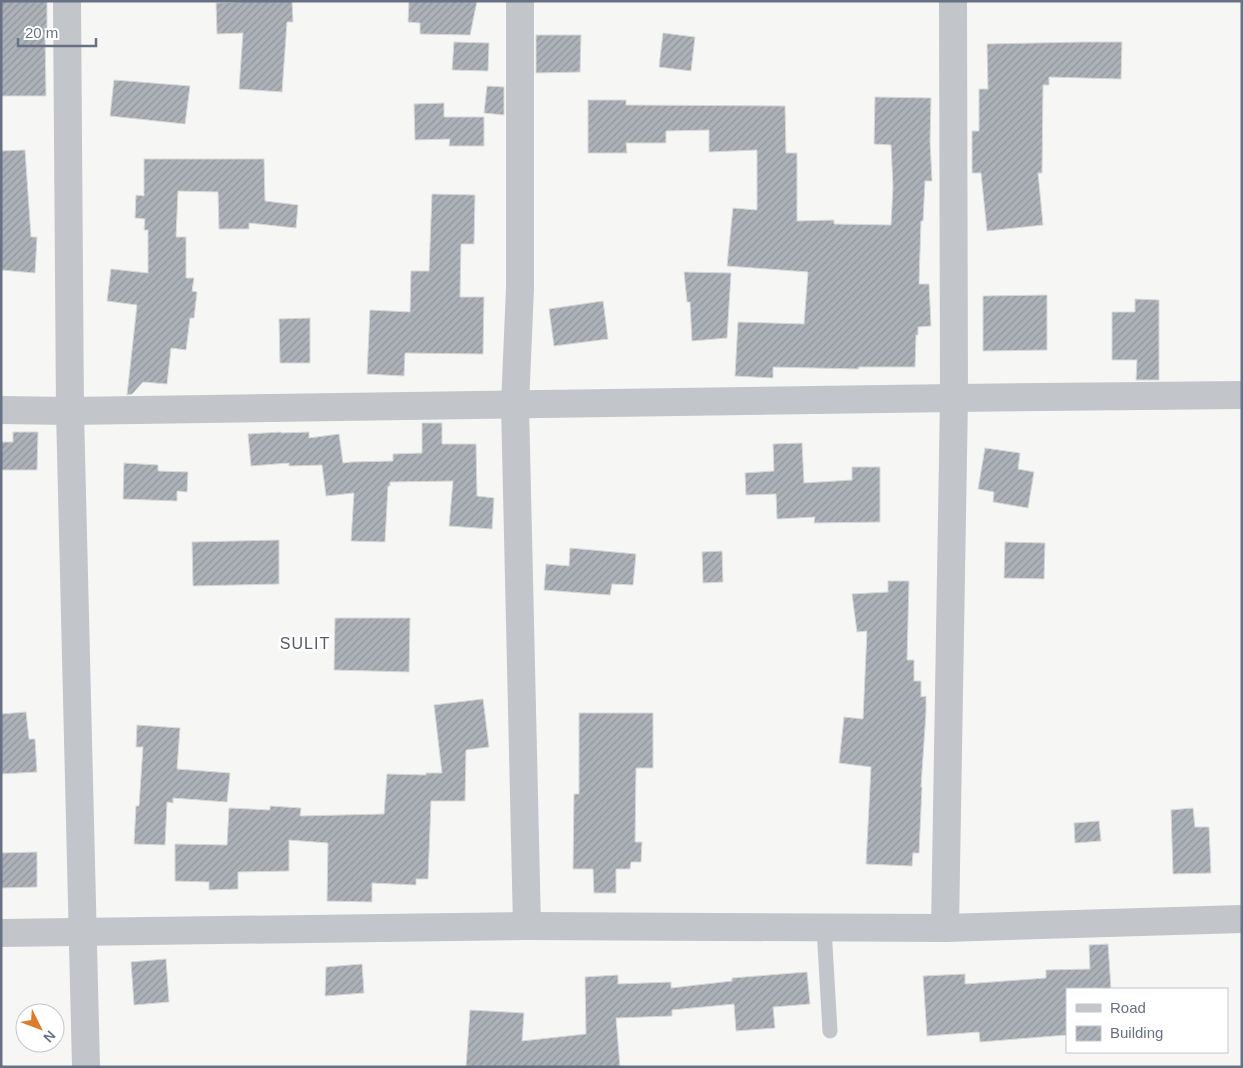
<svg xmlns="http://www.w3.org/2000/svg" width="1243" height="1068" font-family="Helvetica,sans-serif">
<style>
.building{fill:url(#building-hatch);stroke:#d8d8d6}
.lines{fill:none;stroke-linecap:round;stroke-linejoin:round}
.service{stroke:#c2c5c9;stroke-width:15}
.minor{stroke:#c2c5c9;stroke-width:28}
.tertiary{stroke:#c2c5c9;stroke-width:28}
.labels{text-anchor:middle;stroke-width:5;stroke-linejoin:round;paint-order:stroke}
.quarter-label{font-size:16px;letter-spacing:1px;fill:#555b69;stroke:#fff}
</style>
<defs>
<pattern id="building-hatch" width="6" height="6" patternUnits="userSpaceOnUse" patternTransform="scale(1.25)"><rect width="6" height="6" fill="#adb2b9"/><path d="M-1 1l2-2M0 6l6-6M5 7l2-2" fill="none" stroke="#91959c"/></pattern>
</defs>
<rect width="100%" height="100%" fill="#f6f7f4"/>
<!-- building -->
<g class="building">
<polygon points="1,1 47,1 47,34 45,34 46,96 1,96"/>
<polygon points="253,1 292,1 293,22 287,22 282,92 239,89 243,33 217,34 216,3"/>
<polygon points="409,1 477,1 470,35 420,34 420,23 408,22"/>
<polygon points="663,33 695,37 691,71 659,67"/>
<polygon points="536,35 581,35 580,72 536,73"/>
<polygon points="454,42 489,43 488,71 452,70"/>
<polygon points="1083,42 1122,42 1121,79 1049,77 1049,85 1043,85 1042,173 1038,173 1043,225 987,231 981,173 972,173 972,131 979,131 979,89 988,89 987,44"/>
<polygon points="114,80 190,86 185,124 110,116"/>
<polygon points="487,86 504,87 504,115 484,113"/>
<polygon points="875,97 931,98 930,141 932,181 925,181 923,221 921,221 919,284 929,284 931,326 918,327 918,335 916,335 915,367 859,367 858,369 773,367 773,378 735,376 738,322 804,324 808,272 727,266 733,208 757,210 757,150 709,152 709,130 666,131 666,143 626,143 627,153 588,153 588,100 626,100 626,105 785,106 786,153 797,153 797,221 834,220 834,224 891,225 893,187 891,145 874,144"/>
<polygon points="444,103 444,117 484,117 484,146 449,146 450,139 415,140 414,104"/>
<polygon points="25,150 31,237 37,237 35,273 1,270 1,151"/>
<polygon points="144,159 264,159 265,201 298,205 296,228 249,223 249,229 219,229 218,192 178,191 176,237 186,237 186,278 194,278 192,291 197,292 194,318 190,318 186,350 171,348 167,384 143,382 132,394 127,395 137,305 107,301 111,269 148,273 148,230 144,230 145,219 135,218 136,195 144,196"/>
<polygon points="432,194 475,195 474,244 461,244 460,297 484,297 483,354 405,353 404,376 367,374 370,310 410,312 411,271 429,271"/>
<polygon points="684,272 731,273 727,338 692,341 690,302 687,302"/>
<polygon points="1047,295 1047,350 983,351 983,296"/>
<polygon points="1135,299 1159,300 1159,380 1136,380 1137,360 1112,360 1112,312 1135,312"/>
<polygon points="603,301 608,339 554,346 549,309"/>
<polygon points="310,318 310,363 280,363 279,319"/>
<polygon points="422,423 442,423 442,444 476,444 477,496 494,498 492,529 449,526 453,481 390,482 390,486 388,486 385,542 351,541 354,493 326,496 322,465 289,466 289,463 251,466 248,434 281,432 281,433 309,432 309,438 339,434 343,463 351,462 393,461 393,454 422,453"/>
<polygon points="13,432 38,432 37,470 1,470 1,442 13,442"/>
<polygon points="802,443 804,483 852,480 852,467 880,467 880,522 814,523 815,517 777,519 776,494 746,495 745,473 774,471 773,444"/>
<polygon points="985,448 1020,453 1018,469 1034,472 1028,508 993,502 994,492 978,489"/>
<polygon points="124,463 158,465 158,471 188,472 187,492 177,491 177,501 123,499"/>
<polygon points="279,540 279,584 193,586 192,542"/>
<polygon points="1005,542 1045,543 1044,579 1004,578"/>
<polygon points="570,548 636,554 633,585 612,584 610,595 544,590 546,564 569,566"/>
<polygon points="722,551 723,582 703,583 702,552"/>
<polygon points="888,581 909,581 907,660 914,660 914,681 921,681 921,697 926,696 926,712 921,787 922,787 919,853 913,853 912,866 866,864 871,767 839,763 844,717 863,719 867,631 857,632 852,594 888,592"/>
<polygon points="335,618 410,618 409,672 334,670"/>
<polygon points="483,699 489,747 466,750 465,801 431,801 428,879 416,879 416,885 372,883 372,902 327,901 328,843 289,840 289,871 238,872 238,889 209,890 209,882 175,881 175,844 227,845 229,808 270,810 270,806 301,808 300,816 384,814 387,774 426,775 426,773 442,773 434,705"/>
<polygon points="26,712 29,739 35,739 37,772 1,774 1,714"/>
<polygon points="579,713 653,713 653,768 636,768 635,842 642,842 641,862 631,862 630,869 616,869 616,893 594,893 593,869 573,869 574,794 579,794"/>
<polygon points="137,725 180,728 177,769 230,773 227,802 173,798 173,803 167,802 165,845 134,844 136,806 139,806 143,747 136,747"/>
<polygon points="1193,808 1195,827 1209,827 1211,873 1173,874 1171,810"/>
<polygon points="1099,821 1101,841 1075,843 1074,823"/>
<polygon points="37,852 37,887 1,888 1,853"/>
<polygon points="1108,944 1111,989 1067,989 1067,1035 980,1042 979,1032 927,1036 923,976 965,974 965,984 1046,978 1046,970 1090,969 1089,945"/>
<polygon points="166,959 169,1002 134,1005 131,962"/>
<polygon points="362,964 364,993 325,996 326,967"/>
<polygon points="807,972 810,1004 773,1007 775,1028 736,1031 734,1004 672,1010 672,1016 616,1018 620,1067 466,1067 470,1010 524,1013 522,1041 586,1034 585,977 618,975 618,984 671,982 671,988 732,981 732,978"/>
</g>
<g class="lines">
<!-- service -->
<polyline class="service" points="824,928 830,1031"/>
<!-- minor -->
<g class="minor">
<polyline points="520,1 520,288 515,405 527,926"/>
<polyline points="1,410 70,411 954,398 1242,395"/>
<polyline points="945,928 954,398 953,1"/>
<polyline points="1,933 527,926 945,928 1242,919"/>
</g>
<!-- tertiary -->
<polyline class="tertiary" points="67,1 70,411 86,1067"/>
</g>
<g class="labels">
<!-- quarter labels -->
<g class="quarter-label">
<text x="305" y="649">SULIT</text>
</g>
</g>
<!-- border -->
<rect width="1243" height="1068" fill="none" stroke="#677183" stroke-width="5"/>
<!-- legend -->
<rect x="1066" y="988" width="162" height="65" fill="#ffffff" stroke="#c2c6cd"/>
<rect x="1076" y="1004" width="25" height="8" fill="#c2c5c9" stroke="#c2c6cd"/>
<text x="1110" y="1013" font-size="15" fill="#677183">Road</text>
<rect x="1076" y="1026" width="25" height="15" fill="url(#building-hatch)" stroke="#c2c6cd"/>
<text x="1110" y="1038" font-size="15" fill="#677183">Building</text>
<!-- north arrow -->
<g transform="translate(40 1028) rotate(132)"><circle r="24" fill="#ffffff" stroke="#c2c6cd"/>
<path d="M0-4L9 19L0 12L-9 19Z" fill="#db7c2f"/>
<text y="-8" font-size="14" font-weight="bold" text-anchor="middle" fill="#677183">N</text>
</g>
<!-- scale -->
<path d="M18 38v8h78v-8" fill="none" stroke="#677183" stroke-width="2.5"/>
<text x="25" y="38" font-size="15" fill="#677183" stroke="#ffffff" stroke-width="4" paint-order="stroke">20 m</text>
</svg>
